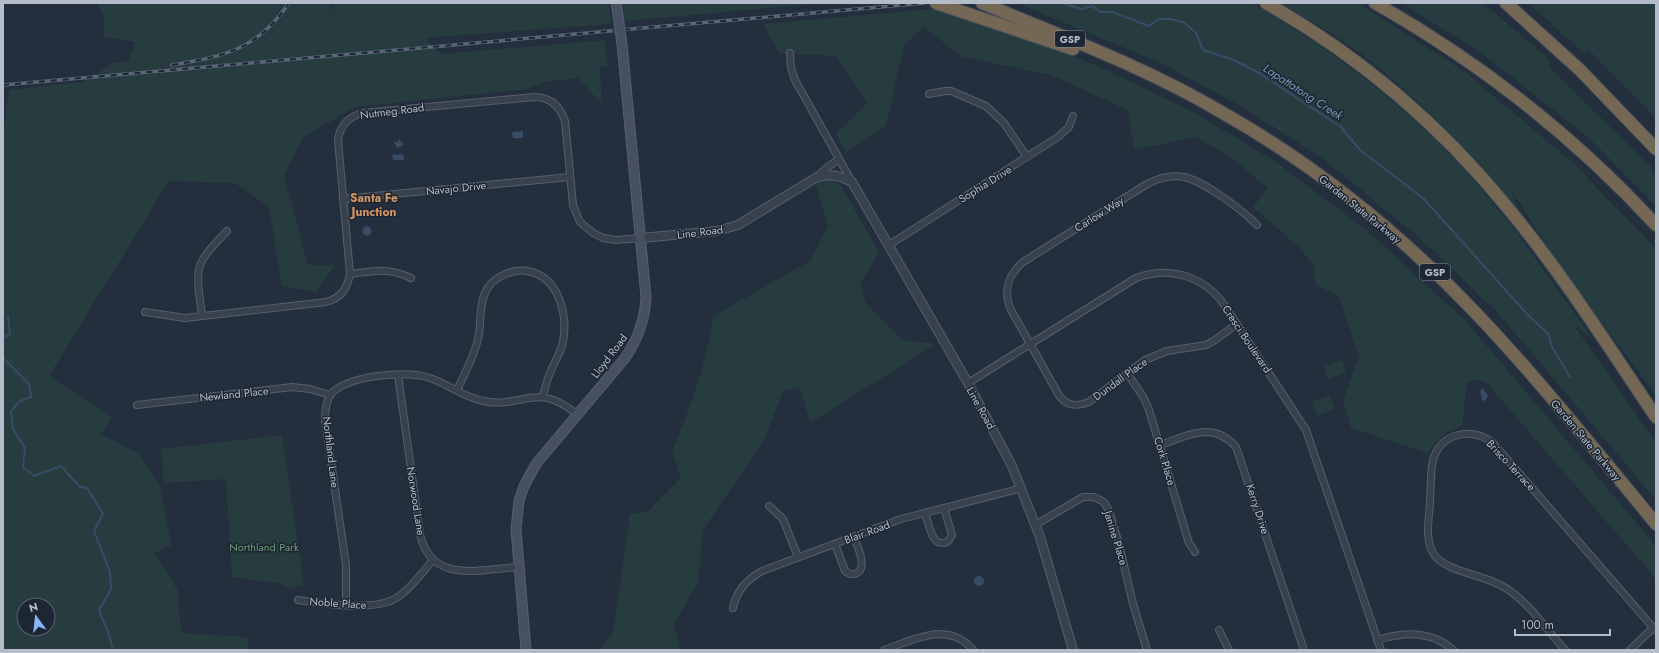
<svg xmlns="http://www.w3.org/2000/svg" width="1659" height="653" font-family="Jost,sans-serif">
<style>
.green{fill:#263c3f;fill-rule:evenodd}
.water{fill:#394c67}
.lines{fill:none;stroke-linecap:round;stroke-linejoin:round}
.stream{stroke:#394c67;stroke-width:2}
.minor-casing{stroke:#565f6c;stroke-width:8}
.tertiary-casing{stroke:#565f6c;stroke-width:10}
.secondary-casing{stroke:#565f6c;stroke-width:11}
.motorway-casing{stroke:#434c59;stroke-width:14}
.minor{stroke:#38414e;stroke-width:6}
.tertiary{stroke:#38414e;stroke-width:8}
.secondary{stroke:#465061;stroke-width:9}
.motorway{stroke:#746855;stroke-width:12}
.rail-casing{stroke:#5a6575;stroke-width:3.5}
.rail{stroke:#1d2633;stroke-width:2;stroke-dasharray:6;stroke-linecap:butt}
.secondary-bridge-casing{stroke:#565f6c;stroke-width:11;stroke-linecap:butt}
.secondary-bridge{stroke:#465061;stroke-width:9}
.labels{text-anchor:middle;stroke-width:3;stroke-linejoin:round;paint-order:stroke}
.shield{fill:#1d2633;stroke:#878f9c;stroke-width:1}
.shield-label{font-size:10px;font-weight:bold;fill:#b4bcc9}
.street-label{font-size:11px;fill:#b4bcc9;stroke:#1d2633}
.park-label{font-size:11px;fill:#6b9a76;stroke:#1d2633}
.water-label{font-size:12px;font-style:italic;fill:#7c92b1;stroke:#1d2633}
.neighbourhood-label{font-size:12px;font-weight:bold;fill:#d59563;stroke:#1d2633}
</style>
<rect width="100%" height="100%" fill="#242f3e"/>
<!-- green -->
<g class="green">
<path d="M97 3H331L334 16 333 3H609L611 24 425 38 440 54 605 40 608 66 600 67 602 104 578 78 544 82 528 89 355 107 303 137 284 176 308 265H335L316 292 282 286 269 207 235 183 169 181 49 376 112 417 101 434 139 454 160 485 171 545 155 553 178 591 181 633 248 637 249 650H3V136L9 90 82 82 114 63 128 61 135 42 104 37V17ZM24 605H48V629H24Z"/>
<polygon points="623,3 824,3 625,21"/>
<polygon points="1031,3 1250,3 1266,11 1318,44 1363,77 1425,128 1473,179 1518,234 1592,338 1573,324 1656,443 1656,500 1499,314 1432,249 1326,161 1246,109 1163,64 1019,4"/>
<path d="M1279 3H1358L1445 59 1465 72 1572 162 1656 249V395L1561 268 1510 188 1518 209C1468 153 1418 95 1357 51 1332 33 1306 18 1279 3Z"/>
<polygon points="1401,3 1483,3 1549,59 1550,68 1650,166 1656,177 1656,206 1591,140 1479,51"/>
<polygon points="1529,3 1656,3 1656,119 1589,50 1584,54"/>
<path d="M944 8 974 16 1104 69 1193 112 1270 158 1365 229 1465 320 1656 546V579L1485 381 1476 380 1467 383 1462 426C1446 431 1436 439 1428 453L1351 428 1343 400 1359 356 1339 296 1315 284 1314 267 1302 250 1253 207 1268 188 1230 157 1196 137 1134 150 1128 110 1051 75 962 57 924 27 904 46 886 125 846 153 836 133 867 103 836 56 779 53 763 24Z"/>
<path d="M827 179 840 184 879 252 860 284 866 304 902 340 936 344 810 423 800 388 783 391 764 440 703 530 698 582 674 624 680 650H598L613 633 630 514 648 511 681 478 672 452C690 408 707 363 713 316L810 261 828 226 815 183Z"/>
<polygon points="1342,360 1346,372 1328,379 1324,366"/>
<polygon points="1330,395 1335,409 1317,416 1312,402"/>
<polygon points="282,435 304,585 291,588 277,583 232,577 226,479 164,483 161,449"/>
</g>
<!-- water -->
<g class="water">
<polygon points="523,131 523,138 513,138 512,132"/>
<polygon points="399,139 404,145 397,148 394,142 398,142"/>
<polygon points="403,154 404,160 393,160 392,155"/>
<circle cx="367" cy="231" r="4.5"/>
<polygon points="1483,388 1488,396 1485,401 1482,400 1480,391"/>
<circle cx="979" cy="581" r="5"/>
</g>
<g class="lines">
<!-- stream -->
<g class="stream">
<polyline points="1062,3 1082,9 1092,6 1101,12 1112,12 1149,26 1159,19 1171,19 1185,23 1196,33 1203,50 1234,60 1259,73 1341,127 1360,150 1423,198 1528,315 1548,334 1552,347 1570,377"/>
<polyline points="3,338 10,334 8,317"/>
<polyline points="3,358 29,384 31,397 20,401 11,411 13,429 25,448 23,467 34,476 61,466 80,487 87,488 103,514 94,531 110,572 111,589 99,610 108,632 113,650"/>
</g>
<defs>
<g id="minor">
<polyline points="790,53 791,68 795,80 852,182"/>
<polyline points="929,94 945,91 951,91 986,106 1004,123 1027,157"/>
<polyline points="817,177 825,169 839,159"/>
<polyline points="343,199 570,177"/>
<polyline points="889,245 1058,137 1069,127 1073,116"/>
<path d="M350 274C376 271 387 267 411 278"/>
<path d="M145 312 185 318 326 302C341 298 347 289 350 274L338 140C340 126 348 117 362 113L534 97C550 97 560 106 565 121L573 205 580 222 593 233 603 238 616 240 641 238"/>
<path d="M202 316C196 267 192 267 227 231"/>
<path d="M1237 324 1215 340 1206 345 1167 351 1145 360 1089 402C1077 407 1068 406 1060 397L1011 310C1003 292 1008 275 1023 262L1147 184C1176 169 1193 177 1218 194 1232 203 1245 213 1257 225"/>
<polyline points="1127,373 1144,398 1149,410 1189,543 1195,552"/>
<path d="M398 375 420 534C431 585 481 569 519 567"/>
<path d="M968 383 1136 278C1168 266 1202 275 1223 303L1306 430 1381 650"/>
<path d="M457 390C465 373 474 357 478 339 482 322 478 301 489 286 498 275 513 269 527 271 559 276 568 315 563 342 561 353 554 362 550 373 547 380 545 388 543 396"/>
<polyline points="137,405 292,387 310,389 330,395"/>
<path d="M1160 445C1187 436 1213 420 1236 447L1304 650"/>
<polyline points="769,506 783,519 798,557"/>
<path d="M925 513C928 521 931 544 943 543 948 543 950 539 952 535L944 508"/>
<polyline points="1035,525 1083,497 1094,497 1104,502 1109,511 1119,544 1133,604 1147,650"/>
<path d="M835 544 845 571C849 574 853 575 857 573 868 567 857 546 854 537"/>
<path d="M298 600C325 604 376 612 398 597 411 588 422 573 432 561"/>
<path d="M346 604V565L325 420C325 412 326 401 331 394 348 375 404 371 427 377 447 383 463 397 483 401 525 409 534 380 577 414"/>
<path d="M733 608C737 590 746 580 762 571L901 519 1022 488"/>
<polyline points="1219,630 1229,650"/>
<path d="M1377 640C1404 632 1431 630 1453 650"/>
<path d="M884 650C913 640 949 620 973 650"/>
<path d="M1565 650C1546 629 1528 601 1504 587 1485 575 1448 572 1435 556 1424 541 1429 520 1430 503 1431 489 1430 473 1433 460 1441 433 1470 427 1492 442L1656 631"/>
<polyline points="1630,650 1653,628"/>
</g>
<path id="tertiary" d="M641 238 717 231 738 225 817 177C831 173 840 176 852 182L968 383 1012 466 1040 537 1073 650"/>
<g id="secondary">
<polyline points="616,3 618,15"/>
<path d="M526 650 516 529 519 501 524 486 536 464 625 358C638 339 645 320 646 297L622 44"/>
</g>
<g id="motorway">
<polyline points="936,3 1073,49"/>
<path d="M982 3C1064 37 1147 68 1223 113 1315 165 1399 233 1472 309 1537 377 1596 451 1656 524"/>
<path d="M1266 3C1358 55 1440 125 1507 207 1562 273 1608 346 1656 417"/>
<path d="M1375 3C1479 62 1575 137 1656 225"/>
<polyline points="1506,3 1580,70 1656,149"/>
</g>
</defs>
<!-- minor casing -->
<use href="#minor" class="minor-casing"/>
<!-- tertiary casing -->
<use href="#tertiary" class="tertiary-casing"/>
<!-- secondary casing -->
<use href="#secondary" class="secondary-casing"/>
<!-- motorway casing -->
<use href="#motorway" class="motorway-casing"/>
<!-- minor -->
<use href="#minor" class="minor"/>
<!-- tertiary -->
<use href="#tertiary" class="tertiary"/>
<!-- secondary -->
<use href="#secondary" class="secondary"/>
<!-- motorway -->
<use href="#motorway" class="motorway"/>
<defs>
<g id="rail">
<path d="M172 65C225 56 257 50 289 3"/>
<polyline points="3,85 925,3"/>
</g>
</defs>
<!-- rail casing -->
<use href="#rail" class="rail-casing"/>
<!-- rail -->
<use href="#rail" class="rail"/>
<defs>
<polyline id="secondary-bridge" points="618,15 622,44"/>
</defs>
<!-- secondary-bridge casing -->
<use href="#secondary-bridge" class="secondary-bridge-casing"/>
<!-- secondary-bridge -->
<use href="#secondary-bridge" class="secondary-bridge"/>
</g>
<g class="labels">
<!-- shield labels -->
<g class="shield">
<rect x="1055" y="31" width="30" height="16" rx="3"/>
<rect x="1420" y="264" width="30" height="16" rx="3"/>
</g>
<g class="shield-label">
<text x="1070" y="43">GSP</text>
<text x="1435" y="276">GSP</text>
</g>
<!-- street labels -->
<g class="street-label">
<text transform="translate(392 111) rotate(-7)" y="4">Nutmeg Road</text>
<text transform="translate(985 184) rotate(-32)" y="4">Sophia Drive</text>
<text transform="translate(456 188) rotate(-6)" y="4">Navajo Drive</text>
<text transform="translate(1360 209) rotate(39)" y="4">Garden State Parkway</text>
<text transform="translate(1099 214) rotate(-32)" y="4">Carlow Way</text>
<text transform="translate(700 232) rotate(-7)" y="4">Line Road</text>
<text transform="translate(1247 339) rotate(56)" y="4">Cresci Boulevard</text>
<text transform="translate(609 356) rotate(-53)" y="4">Lloyd Road</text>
<text transform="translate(1120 379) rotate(-36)" y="4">Dundall Place</text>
<text transform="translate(234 394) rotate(-6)" y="4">Newland Place</text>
<text transform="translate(981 408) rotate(61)" y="4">Line Road</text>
<text transform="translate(1586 440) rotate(50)" y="4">Garden State Parkway</text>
<text transform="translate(331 452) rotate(83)" y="4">Northland Lane</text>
<text transform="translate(1165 461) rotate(73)" y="4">Cork Place</text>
<text transform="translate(1511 465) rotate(47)" y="4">Brisco Terrace</text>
<text transform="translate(416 501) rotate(81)" y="4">Norwood Lane</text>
<text transform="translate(1258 509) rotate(72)" y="4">Kerry Drive</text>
<text transform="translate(867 532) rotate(-20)" y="4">Blair Road</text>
<text transform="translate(1116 538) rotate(73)" y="4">Janine Place</text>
<text transform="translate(338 603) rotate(4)" y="4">Noble Place</text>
</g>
<!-- park labels -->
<g class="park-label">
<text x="264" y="551">Northland Park</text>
</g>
<!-- water labels -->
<g class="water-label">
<text transform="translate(1303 92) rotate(33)" y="4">Lapattatong Creek</text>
</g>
<!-- neighbourhood labels -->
<g class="neighbourhood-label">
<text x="374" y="202">Santa Fe<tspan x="374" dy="14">Junction</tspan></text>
</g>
</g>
<!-- border -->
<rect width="1659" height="653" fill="none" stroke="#b4bcc9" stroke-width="8"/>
<!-- north arrow -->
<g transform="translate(36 617) rotate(345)"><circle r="19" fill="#1d2633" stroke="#59626f"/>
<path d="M0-3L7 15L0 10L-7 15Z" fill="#8ab4f8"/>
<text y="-6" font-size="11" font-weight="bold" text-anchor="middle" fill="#b4bcc9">N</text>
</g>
<!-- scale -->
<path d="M1515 629v6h95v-6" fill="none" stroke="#b4bcc9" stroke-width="2"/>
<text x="1521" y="629" font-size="12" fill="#b4bcc9" stroke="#1d2633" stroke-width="3" paint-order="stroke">100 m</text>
</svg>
